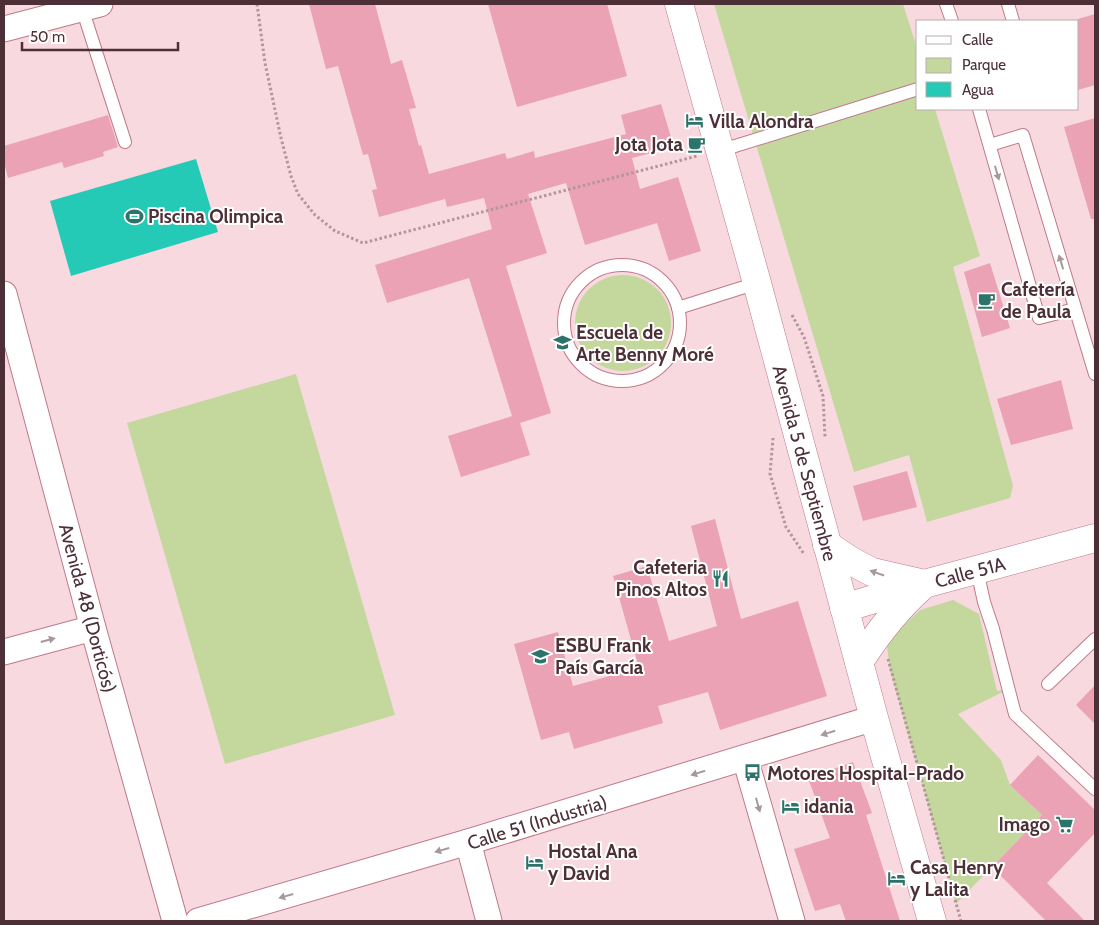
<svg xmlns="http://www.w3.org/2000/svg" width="1099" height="925" font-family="Cabin,sans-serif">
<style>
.green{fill:#c4d79d}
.water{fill:#25cab7}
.building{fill:#eaa2b4}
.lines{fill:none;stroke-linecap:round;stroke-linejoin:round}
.lane-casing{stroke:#be7a8b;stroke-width:14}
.street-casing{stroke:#be7a8b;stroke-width:27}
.secondary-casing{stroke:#be7a8b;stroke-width:29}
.primary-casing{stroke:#be7a8b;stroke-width:29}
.path{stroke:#b3959c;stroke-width:3;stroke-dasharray:2.5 2.5;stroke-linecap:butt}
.lane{stroke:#fff;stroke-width:12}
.street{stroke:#fff;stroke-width:25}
.secondary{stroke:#fff;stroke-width:28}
.primary{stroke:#fff;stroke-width:28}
.oneway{fill:#a6989b}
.labels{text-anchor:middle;stroke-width:4;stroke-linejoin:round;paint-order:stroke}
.poi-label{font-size:19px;font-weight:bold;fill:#4d3037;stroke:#fff;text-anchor:start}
.street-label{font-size:19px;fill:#4d3037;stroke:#fff}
</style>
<rect width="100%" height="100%" fill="#f8d9e0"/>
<!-- green -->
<g class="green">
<polygon points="714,4 903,4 918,51 918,109 935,109 980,256 953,267 1013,486 1010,498 927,522 909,455 854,472"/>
<circle cx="623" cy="323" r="48"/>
<polygon points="296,374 395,715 225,764 127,423"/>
<polygon points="953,600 979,614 997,691 1009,689 958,714 1001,760 1010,785 1042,815 956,904 890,670 887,646 895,633 920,610"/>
</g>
<!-- water -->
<polygon class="water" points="196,159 218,232 71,276 50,201"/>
<!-- building -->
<g class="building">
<polygon points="309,4 375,4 391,64 402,60 416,108 409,109 419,146 421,145 429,174 505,153 507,159 534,151 535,158 626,134 621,115 661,104 674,147 632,158 640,189 678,177 701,251 669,261 657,223 585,245 566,183 528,194 547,253 506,266 551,413 520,423 530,455 461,477 448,436 512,416 469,278 387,303 375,265 492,229 484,198 447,207 445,199 379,217 372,190 377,189 368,154 363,155 338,66 326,69"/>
<polygon points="488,4 607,4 627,76 517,107"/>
<polygon points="1095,14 1095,85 1078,90 1078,19"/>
<polygon points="108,115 118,147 103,152 104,156 64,168 62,162 8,178 4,162 4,146"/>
<polygon points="1095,118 1095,219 1091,219 1064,127"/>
<polygon points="990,263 1010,328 982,337 964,272"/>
<polygon points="1061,380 1073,429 1011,445 997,399"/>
<polygon points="907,471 917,507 863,521 853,486"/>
<polygon points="715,519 741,619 798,601 827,696 720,730 708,692 658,706 663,723 574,749 569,732 541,740 514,644 558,632 573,686 639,668 613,576 647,566 669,641 717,626 691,526"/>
<polygon points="1095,685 1095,724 1076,705"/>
<polygon points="1038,755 1095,810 1095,833 1047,883 1085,921 1046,921 992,867 1042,815 1010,785"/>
<polygon points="853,762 872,813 866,815 900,921 846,921 840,904 815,911 794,849 830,838 808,778"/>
</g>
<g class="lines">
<defs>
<g id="lane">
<polyline points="946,4 952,21"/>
<polyline points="1008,4 1013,21"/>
<polyline points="82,8 125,142"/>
<polyline points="979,109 1039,318 1075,309"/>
<polyline points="990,145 1023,135 1095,374"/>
<polyline points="719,151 918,89"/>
<circle cx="622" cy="323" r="58"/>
<polyline points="678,308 757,283"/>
<polyline points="977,570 984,602 993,629 1015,714 1095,789"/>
<polyline points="1048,684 1095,639"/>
</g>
<g id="street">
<polyline points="4,29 100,4"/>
<polyline points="4,294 93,628 175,921"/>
<polyline points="4,652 93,628"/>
<polyline points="745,758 792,921"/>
<polyline points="468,842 489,921"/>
<polyline points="198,921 468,842 874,718"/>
</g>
<g id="secondary">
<polyline points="827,545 851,561 872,572 920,583"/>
<polyline points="844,608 924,584 1095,538"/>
<path d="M859 662C877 634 896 609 921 587"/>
</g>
<polyline id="primary" points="679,4 757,283 874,718 932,921"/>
</defs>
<!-- lane casing -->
<use href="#lane" class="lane-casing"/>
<!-- street casing -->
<use href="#street" class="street-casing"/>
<!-- secondary casing -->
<use href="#secondary" class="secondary-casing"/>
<!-- primary casing -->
<use href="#primary" class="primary-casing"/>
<!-- path -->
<g class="path">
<polyline points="257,4 265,63 281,138 291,176 298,194 315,215 335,231 363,243 697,156"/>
<polyline points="792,315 804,337 823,396 825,437"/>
<polyline points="773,438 770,474 786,527 804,554"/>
<polyline points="888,659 961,921"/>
</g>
<!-- lane -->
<use href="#lane" class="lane"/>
<!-- street -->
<use href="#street" class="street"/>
<!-- secondary -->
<use href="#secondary" class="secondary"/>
<!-- primary -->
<use href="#primary" class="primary"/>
</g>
<!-- one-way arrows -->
<defs><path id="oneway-solid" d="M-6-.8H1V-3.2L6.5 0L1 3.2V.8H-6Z" transform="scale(1.25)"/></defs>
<g class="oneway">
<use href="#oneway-solid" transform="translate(997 173) rotate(74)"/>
<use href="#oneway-solid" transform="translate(1061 262) rotate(-107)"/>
<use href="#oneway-solid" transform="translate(877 573) rotate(-161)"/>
<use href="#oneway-solid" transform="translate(48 640) rotate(-15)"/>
<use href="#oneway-solid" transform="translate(828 733) rotate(163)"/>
<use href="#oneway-solid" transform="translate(698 773) rotate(163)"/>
<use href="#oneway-solid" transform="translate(758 805) rotate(74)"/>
<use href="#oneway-solid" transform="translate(442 850) rotate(164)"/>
<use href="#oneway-solid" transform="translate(286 896) rotate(164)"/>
</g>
<!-- icons -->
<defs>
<symbol id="hotel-bare" viewBox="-9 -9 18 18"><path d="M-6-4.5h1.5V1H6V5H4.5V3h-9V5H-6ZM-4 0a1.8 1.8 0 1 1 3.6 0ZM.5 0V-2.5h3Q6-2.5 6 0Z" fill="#2c7369" stroke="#fff" stroke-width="2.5" paint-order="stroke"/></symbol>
<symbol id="cafe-bare" viewBox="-9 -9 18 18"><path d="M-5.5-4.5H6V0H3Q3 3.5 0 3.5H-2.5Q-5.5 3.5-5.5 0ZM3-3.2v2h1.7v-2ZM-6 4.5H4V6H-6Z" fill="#2c7369" stroke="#fff" stroke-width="2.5" paint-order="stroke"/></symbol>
<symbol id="stadium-bare" viewBox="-9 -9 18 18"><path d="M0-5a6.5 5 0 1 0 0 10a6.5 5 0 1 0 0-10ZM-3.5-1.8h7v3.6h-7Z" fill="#2c7369" stroke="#fff" stroke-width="2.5" paint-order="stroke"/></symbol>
<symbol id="school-bare" viewBox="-9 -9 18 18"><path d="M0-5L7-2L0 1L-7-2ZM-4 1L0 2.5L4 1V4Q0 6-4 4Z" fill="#2c7369" stroke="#fff" stroke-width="2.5" paint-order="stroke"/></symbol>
<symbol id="restaurant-bare" viewBox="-9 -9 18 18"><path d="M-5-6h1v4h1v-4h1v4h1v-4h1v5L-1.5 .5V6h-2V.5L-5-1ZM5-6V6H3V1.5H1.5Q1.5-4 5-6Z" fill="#2c7369" stroke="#fff" stroke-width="2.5" paint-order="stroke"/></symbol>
<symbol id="bus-bare" viewBox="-9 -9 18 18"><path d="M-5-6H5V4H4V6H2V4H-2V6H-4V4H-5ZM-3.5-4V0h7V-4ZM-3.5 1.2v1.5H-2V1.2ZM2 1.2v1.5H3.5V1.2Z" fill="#2c7369" stroke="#fff" stroke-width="2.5" paint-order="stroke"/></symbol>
<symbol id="supermarket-bare" viewBox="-9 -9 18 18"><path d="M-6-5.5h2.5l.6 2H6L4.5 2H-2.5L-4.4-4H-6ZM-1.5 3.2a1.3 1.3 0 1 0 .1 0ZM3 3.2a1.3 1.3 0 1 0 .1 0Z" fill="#2c7369" stroke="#fff" stroke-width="2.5" paint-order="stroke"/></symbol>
</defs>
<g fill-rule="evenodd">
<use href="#hotel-bare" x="682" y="108" width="25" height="25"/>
<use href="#cafe-bare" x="684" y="132" width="25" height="25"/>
<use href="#stadium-bare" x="122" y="204" width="25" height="25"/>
<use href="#cafe-bare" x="974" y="288" width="25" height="25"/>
<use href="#school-bare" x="550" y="330" width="25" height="25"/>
<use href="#restaurant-bare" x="708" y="566" width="25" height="25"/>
<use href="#school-bare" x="528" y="644" width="25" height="25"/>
<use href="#bus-bare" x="740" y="760" width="25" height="25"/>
<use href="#hotel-bare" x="778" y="794" width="25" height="25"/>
<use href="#supermarket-bare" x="1052" y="812" width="25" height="25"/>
<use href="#hotel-bare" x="522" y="850" width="25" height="25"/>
<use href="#hotel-bare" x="884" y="866" width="25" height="25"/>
</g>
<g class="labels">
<!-- poi labels -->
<g class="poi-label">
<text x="709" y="128">Villa Alondra</text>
<text x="683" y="151" text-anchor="end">Jota Jota</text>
<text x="148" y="223">Piscina Olimpica</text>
<text x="1001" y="296">Cafetería<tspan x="1001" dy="22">de Paula</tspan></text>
<text x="576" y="339">Escuela de<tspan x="576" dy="22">Arte Benny Moré</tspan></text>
<text x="707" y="574" text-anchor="end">Cafeteria<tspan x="707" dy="22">Pinos Altos</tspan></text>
<text x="555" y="652">ESBU Frank<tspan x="555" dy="22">País García</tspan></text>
<text x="767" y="780">Motores Hospital-Prado</text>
<text x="804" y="813">idania</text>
<text x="1050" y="831" text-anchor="end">Imago</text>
<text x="548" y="858">Hostal Ana<tspan x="548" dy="22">y David</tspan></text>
<text x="910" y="874">Casa Henry<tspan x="910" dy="22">y Lalita</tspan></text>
</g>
<!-- street labels -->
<g class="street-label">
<text transform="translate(805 463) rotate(75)" y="7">Avenida 5 de Septiembre</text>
<text transform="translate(970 572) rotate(-15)" y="7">Calle 51A</text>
<text transform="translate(88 608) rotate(75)" y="7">Avenida 48 (Dorticós)</text>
<text transform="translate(537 822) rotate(-17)" y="7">Calle 51 (Industria)</text>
</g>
</g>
<!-- border -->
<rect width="1099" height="925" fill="none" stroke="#4d3037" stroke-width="10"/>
<!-- legend -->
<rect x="916" y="20" width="162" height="90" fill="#ffffff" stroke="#b8acaf"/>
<rect x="926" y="36" width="25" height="8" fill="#ffffff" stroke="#b8acaf"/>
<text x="962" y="45" font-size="15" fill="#4d3037">Calle</text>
<rect x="926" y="58" width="25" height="15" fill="#c4d79d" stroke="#b8acaf"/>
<text x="962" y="70" font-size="15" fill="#4d3037">Parque</text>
<rect x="926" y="82" width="25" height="15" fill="#25cab7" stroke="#b8acaf"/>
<text x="962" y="95" font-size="15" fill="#4d3037">Agua</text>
<!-- scale -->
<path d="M22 42v8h156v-8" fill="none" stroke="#4d3037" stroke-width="2.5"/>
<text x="30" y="42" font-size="15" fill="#4d3037" stroke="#ffffff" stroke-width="4" paint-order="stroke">50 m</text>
</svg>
